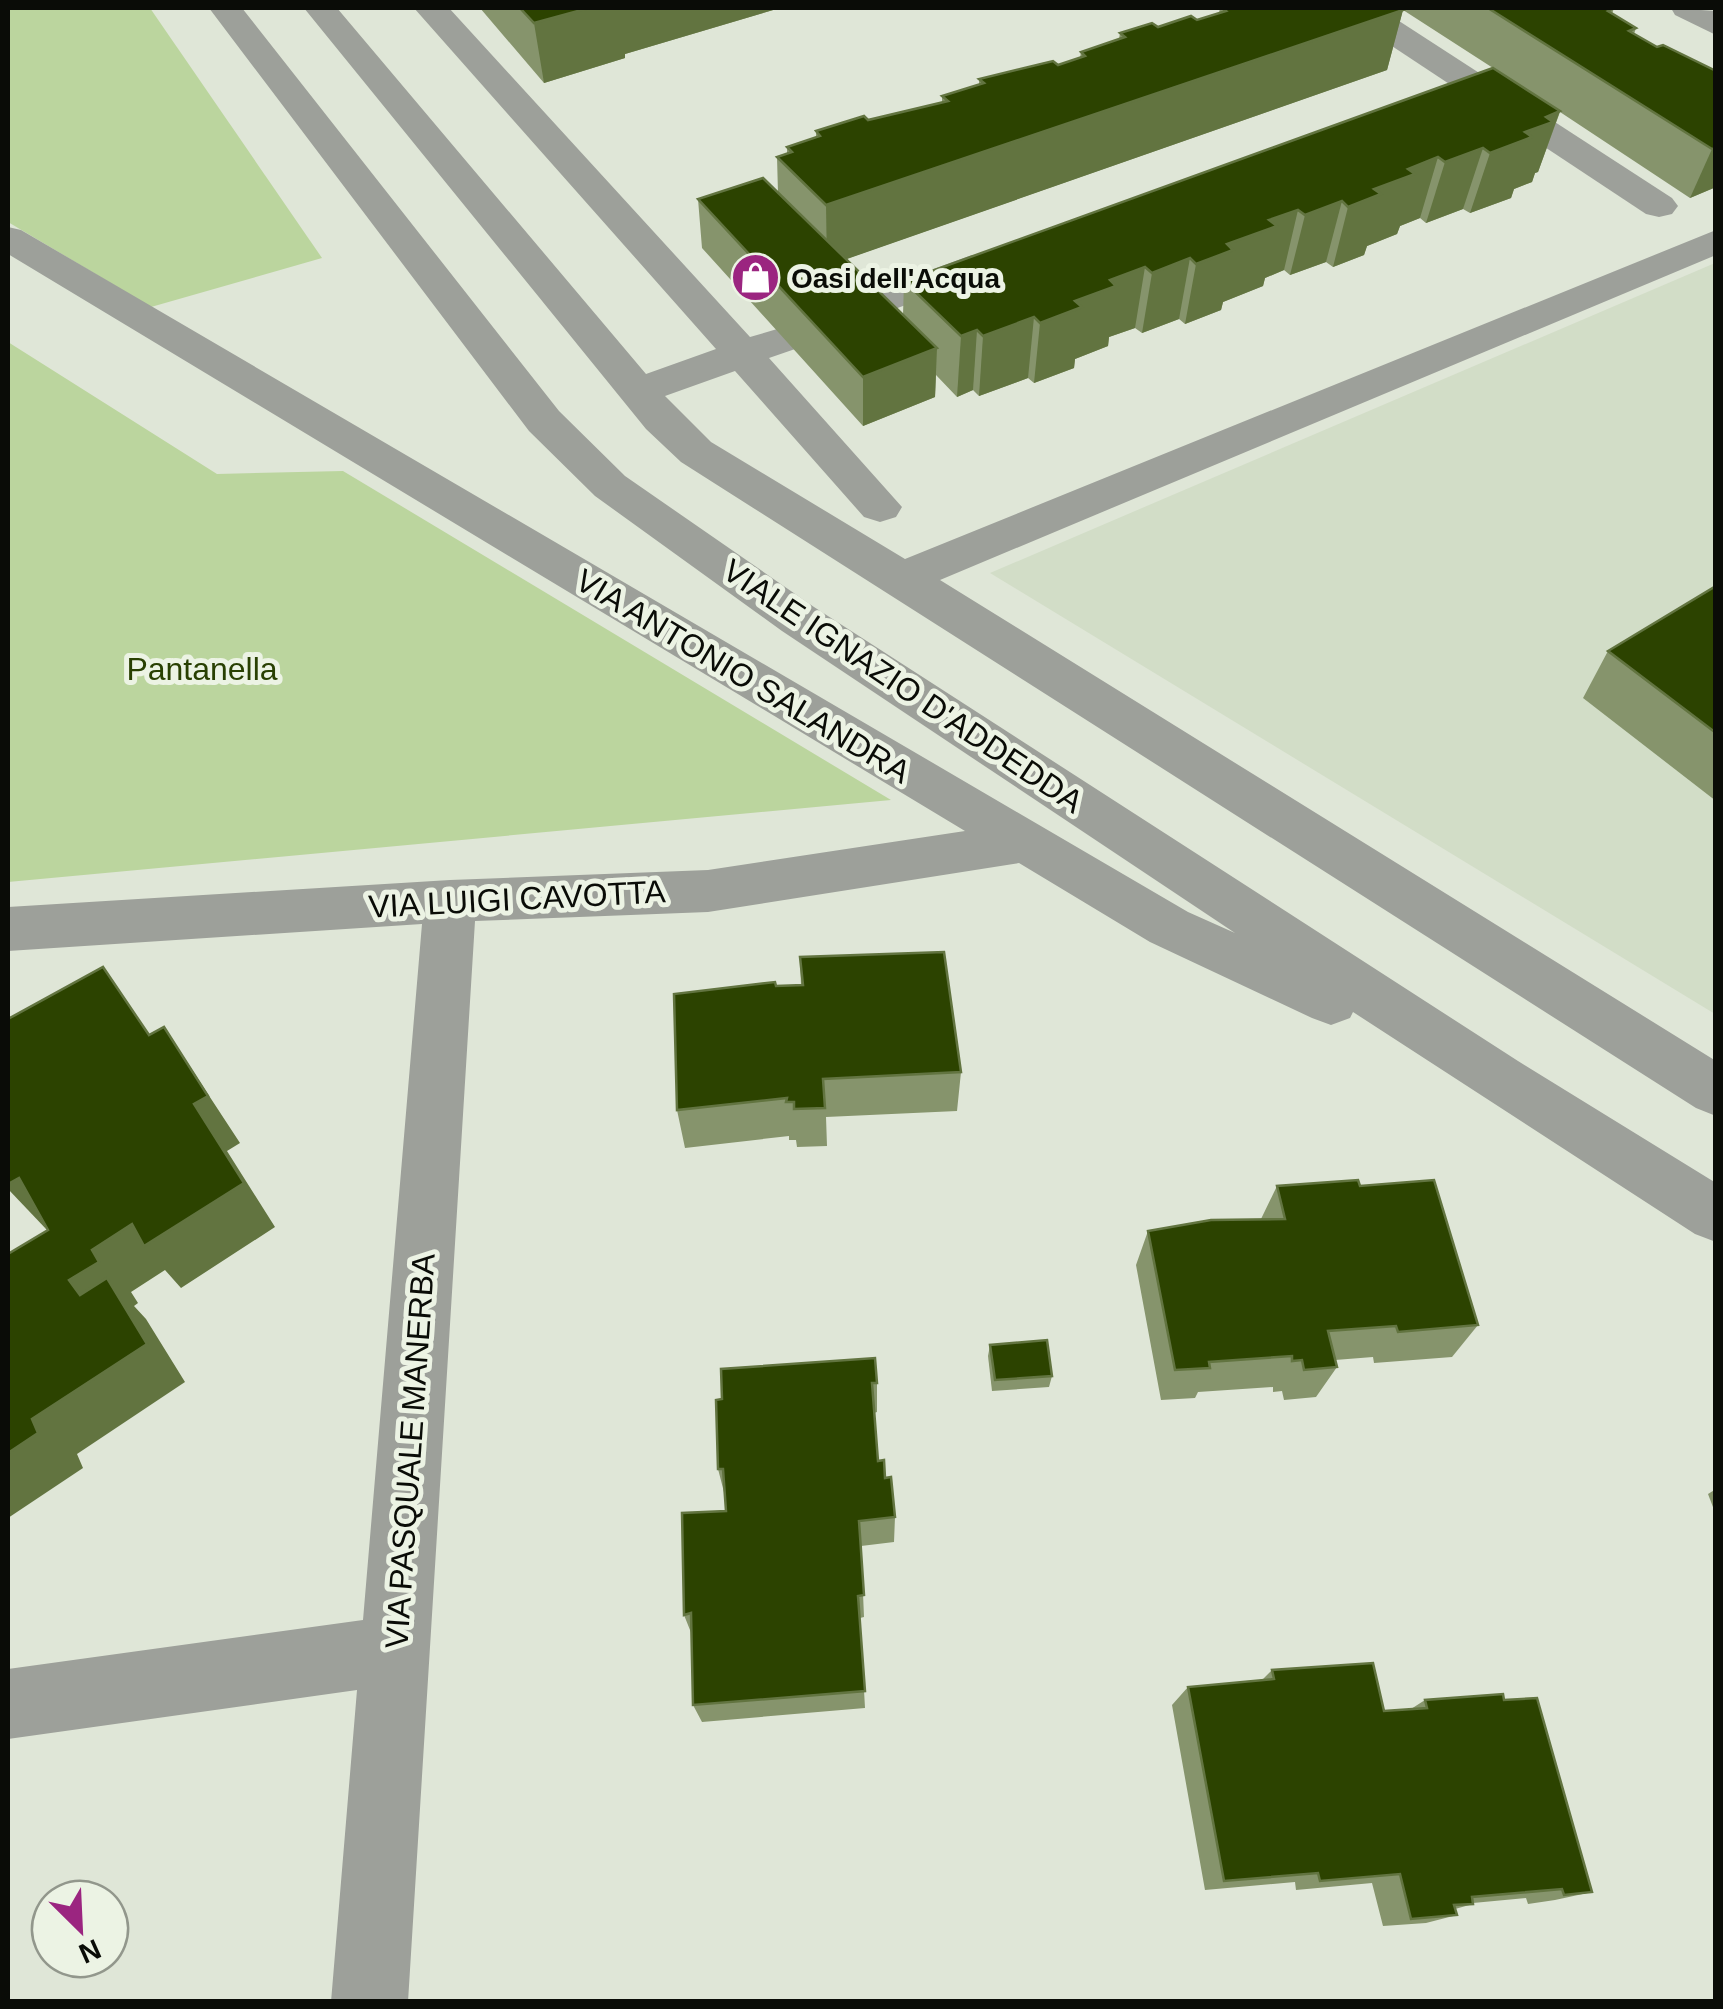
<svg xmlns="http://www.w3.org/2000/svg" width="1723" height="2009" font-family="Helvetica,sans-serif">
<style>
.built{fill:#d2ddc7}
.green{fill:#bbd59e}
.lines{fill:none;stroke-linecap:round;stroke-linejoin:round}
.minor{fill:#9da09a;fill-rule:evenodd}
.wall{fill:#86946c}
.shaded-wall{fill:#627440}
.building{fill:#2c4300;stroke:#627440;stroke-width:2.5}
.labels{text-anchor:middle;stroke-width:10;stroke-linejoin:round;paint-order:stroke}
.far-poi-label{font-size:28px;font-weight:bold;fill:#0a0c07;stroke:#ecf3e4;text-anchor:start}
.park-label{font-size:32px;fill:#294002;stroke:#ecf3e4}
.street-label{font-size:32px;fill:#0a0c07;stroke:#ecf3e4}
</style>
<rect width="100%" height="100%" fill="#dfe6d7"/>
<!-- built -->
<polygon class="built" points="1715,263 1715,1014 990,573"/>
<!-- green -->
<g class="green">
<polygon points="8,8 150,8 322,258 151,307 8,222"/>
<polygon points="8,342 217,474 343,471 891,800 8,882"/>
</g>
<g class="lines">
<!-- minor -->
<g class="minor">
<polygon points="209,8 242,8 559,411 625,476 814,607 1518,1061 1716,1183 1716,1242 1695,1234 1353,1012 1350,1018 1331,1025 1312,1018 1150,942 1019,863 708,912 475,921 408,2002 331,2002 357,1690 8,1739 8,1669 363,1620 422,924 8,951 8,907 450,880 708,870 965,831 8,254 8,227 21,230 1188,912 1235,933 782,631 595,496 529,431"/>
<polygon points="304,8 337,8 646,374 716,349 414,8 449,8 750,337 784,327 798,330 804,339 798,348 769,358 902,507 896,517 880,522 864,517 735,371 665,396 711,442 905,559 1716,230 1716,255 940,580 1716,1061 1716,1116 1696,1108 681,462 646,429"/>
<polygon points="1340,8 1379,8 1672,198 1678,206 1672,214 1659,217 1646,214 1345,15"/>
<polygon points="1671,8 1716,11 1716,35 1675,15"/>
<polygon points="972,255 986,259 991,267 986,275 852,325 838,322 832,313 838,304"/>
</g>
</g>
<!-- wall -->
<g class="wall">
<polygon points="480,8 780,8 625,54 625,58 544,83"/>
<polygon points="1220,8 1399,8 1403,10 1387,70 846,259 903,315 904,281 1493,68 1400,8 1614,8 1612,14 1636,28 1634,34 1657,47 1716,71 1716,187 1690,198 1560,112 1538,172 1535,173 1532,182 1514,189 1511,198 1470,213 1463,209 1426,223 1420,218 1400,226 1397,234 1367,246 1364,255 1333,267 1326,262 1290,275 1284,270 1265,278 1263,286 1223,302 1221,310 1185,324 1179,319 1142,333 1135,328 1109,337 1108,346 1075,359 1074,368 1034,383 1028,378 979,396 973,390 957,397 936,375 935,397 863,426 702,248 698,199 778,193 777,157 787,154 787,147 816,138 816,131 942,103 942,96 979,85 979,79 1058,65 1080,58 1081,52 1119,39 1120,33 1197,20 1219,13"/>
<polygon points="1716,586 1716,801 1583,698 1608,651"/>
<polygon points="800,957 961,1072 957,1111 826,1117 827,1146 797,1147 796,1140 789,1140 789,1136 685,1148 677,1110 776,986 801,985"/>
<polygon points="1277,1186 1360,1186 1478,1325 1452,1357 1374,1363 1373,1357 1335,1360 1337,1367 1316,1397 1284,1400 1282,1391 1273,1392 1273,1387 1198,1392 1195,1398 1161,1400 1136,1265 1148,1231 1261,1219"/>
<polygon points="990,1345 1052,1376 1049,1387 992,1391 988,1356"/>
<polygon points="875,1358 877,1383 877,1412 874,1413 878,1461 885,1478 895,1517 894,1542 861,1546 864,1617 860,1618 865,1708 702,1722 693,1705 692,1635 684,1615 726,1511 725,1496 718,1469"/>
<polygon points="1716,1489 1716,1515 1708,1494"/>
<polygon points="1272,1670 1384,1711 1411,1709 1425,1700 1504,1700 1592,1892 1555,1900 1528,1904 1526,1898 1473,1903 1473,1904 1455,1909 1457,1915 1426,1923 1383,1926 1372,1883 1296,1890 1295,1882 1205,1890 1172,1705 1188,1687 1261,1681"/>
</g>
<!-- shaded-wall -->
<g class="shaded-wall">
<polygon points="589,8 780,8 625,54 625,58 544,83 534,23"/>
<polygon points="1403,10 1387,70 827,266 826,205"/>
<polygon points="1560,111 1538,172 1535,173 1532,182 1514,189 1511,198 1470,213 1490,153 1525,132 1546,117"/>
<polygon points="1483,148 1463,209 1426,223 1445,162"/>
<polygon points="1716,148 1716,187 1690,198 1712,149"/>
<polygon points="1438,157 1420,218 1400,226 1397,234 1367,246 1364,255 1333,267 1348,207 1374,189 1408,169"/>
<polygon points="1342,201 1326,262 1290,275 1305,215"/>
<polygon points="1298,210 1284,270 1265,278 1263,286 1223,302 1221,310 1185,324 1196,264 1269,220"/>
<polygon points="1190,258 1179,319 1142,333 1152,273"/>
<polygon points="1145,267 1135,328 1109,337 1108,346 1075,359 1074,368 1034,383 1040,323 1110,280"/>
<polygon points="1034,317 1028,378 979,396 983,336"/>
<polygon points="977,330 973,390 957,397 961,336"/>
<polygon points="937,348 935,397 863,426 863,377"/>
<polygon points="164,1027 240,1143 227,1151 275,1227 181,1288 165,1270 131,1292 138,1303 134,1306 146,1319 185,1382 77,1454 83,1468 8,1518 8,1453 32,1419 80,1295 69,1280 194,1104"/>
<polygon points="19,1178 47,1230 8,1189 8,1184"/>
</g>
<!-- building -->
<g class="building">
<polygon points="520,8 589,8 534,23"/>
<polygon points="1222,8 1399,8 1403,10 826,205 777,157 792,152 787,147 820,136 816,131 864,116 868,120 948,101 942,96 984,83 979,79 1053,61 1058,65 1085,56 1081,52 1125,37 1120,33 1152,23 1158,27 1191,16 1197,20 1226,11"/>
<polygon points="1488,8 1614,8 1608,11 1636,28 1629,31 1657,47 1663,45 1716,71 1716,148 1712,149"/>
<polygon points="1493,68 1560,111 1546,117 1553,122 1525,132 1532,137 1490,153 1483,148 1445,162 1438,157 1408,169 1415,174 1374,189 1381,194 1348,207 1342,201 1305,215 1298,210 1269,220 1277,226 1227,244 1233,250 1196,264 1190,258 1152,273 1145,267 1110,280 1116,286 1075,301 1082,307 1040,323 1034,317 983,336 977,330 961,336 904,281"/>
<polygon points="763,178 937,348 863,377 698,199"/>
<polygon points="1716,586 1716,733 1608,651"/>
<polygon points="944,952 961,1072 823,1079 825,1108 794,1109 794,1102 786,1102 787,1098 677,1110 674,994 775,982 776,986 803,985 800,957"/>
<polygon points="103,967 149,1035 164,1027 208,1096 194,1104 244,1183 144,1246 132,1224 92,1250 99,1262 69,1280 80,1295 107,1278 147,1344 32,1419 38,1433 8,1453 8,1254 48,1230 19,1178 8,1184 8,1019"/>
<polygon points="1358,1180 1360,1186 1434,1180 1478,1325 1398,1332 1396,1326 1328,1331 1337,1367 1304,1370 1302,1360 1292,1361 1292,1356 1209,1362 1210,1368 1175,1370 1148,1231 1211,1220 1285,1219 1277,1186"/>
<polygon points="1047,1340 1052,1376 995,1380 990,1345"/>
<polygon points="875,1358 877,1383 872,1383 878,1461 884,1460 885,1478 891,1477 895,1517 859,1521 864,1595 858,1596 865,1691 693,1705 691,1613 684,1615 682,1513 726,1511 723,1469 718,1469 716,1400 722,1399 721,1369"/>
<polygon points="1373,1663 1384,1711 1427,1708 1425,1700 1503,1694 1504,1700 1537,1698 1592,1892 1564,1895 1562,1889 1472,1897 1473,1904 1454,1905 1457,1915 1411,1919 1400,1874 1320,1881 1318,1873 1224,1881 1188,1687 1274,1679 1272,1670"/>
</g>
<!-- icons -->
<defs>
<symbol id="shop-disc" viewBox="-11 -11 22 22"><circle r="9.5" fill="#9b2580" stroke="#ecf3e4"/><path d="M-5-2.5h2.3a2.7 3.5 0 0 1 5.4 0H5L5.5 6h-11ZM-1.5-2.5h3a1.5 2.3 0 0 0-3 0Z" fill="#fff"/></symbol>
</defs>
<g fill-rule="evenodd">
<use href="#shop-disc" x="728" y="250" width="55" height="55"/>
</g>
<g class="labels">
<!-- far-poi labels -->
<g class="far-poi-label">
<text x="791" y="288">Oasi dell'Acqua</text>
</g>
<!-- park labels -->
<g class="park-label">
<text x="202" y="680">Pantanella</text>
</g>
<!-- street labels -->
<g class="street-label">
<text transform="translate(743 676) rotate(31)" y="11">VIA ANTONIO SALANDRA</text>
<text transform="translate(903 686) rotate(34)" y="11">VIALE IGNAZIO D'ADDEDDA</text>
<text transform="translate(517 899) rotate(-3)" y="11">VIA LUIGI CAVOTTA</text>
<text transform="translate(410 1451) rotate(-86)" y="11">VIA PASQUALE MANERBA</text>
</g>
</g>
<!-- border -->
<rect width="1723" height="2009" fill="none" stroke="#0a0c07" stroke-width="20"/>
<!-- north arrow -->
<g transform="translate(80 1929) rotate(156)"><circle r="48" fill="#ecf3e4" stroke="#92978c" stroke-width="2.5"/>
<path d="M0-8L18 38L0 25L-18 38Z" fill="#9b2580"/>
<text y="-15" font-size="28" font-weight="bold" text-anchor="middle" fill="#0a0c07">N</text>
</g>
</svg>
